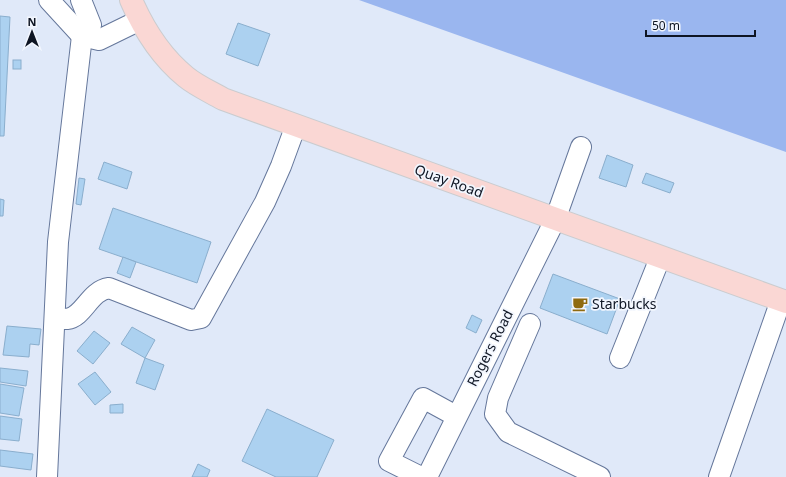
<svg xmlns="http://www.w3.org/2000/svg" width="786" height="477" font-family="'Noto Sans',sans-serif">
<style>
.water{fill:#9ab6ef}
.building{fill:#acd1f0;stroke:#8aaecd}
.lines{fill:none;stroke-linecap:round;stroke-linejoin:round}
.minor-casing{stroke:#65779b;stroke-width:22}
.major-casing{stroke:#cacccf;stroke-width:24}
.minor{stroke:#fff;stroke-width:20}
.major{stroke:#fad7d4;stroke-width:22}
.labels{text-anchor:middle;stroke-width:3.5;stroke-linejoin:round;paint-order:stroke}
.street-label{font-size:14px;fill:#0e1523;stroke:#f2f6fe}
.poi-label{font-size:14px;fill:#0e1523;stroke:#f2f6fe;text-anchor:start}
</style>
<rect width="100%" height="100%" fill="#e0e9f9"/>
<!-- water -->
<polygon class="water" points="359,0 786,0 786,152"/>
<!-- building -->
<g class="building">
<polygon points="0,16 10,17 4,136 0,136"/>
<polygon points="238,23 270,34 258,66 226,54"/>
<rect x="13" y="60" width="8" height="9"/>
<polygon points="607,155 633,165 626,187 599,178"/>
<polygon points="104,162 132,172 127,189 98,179"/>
<polygon points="646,173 674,183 670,193 642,183"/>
<polygon points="79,178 85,179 81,205 76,204"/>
<polygon points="0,199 4,200 3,216 0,216"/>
<polygon points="113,208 211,242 197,283 99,249"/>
<polygon points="123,257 136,262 130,278 117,273"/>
<polygon points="553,274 620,299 607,334 540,308"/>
<polygon points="472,315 482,320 476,333 466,328"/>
<polygon points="7,326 41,329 39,345 30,344 29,357 3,355"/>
<polygon points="132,327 155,340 145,358 121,344"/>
<polygon points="94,331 110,343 93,364 77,351"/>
<polygon points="145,358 164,365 155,390 136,383"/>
<polygon points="0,368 28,371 26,386 0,382"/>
<polygon points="95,372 111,392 95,405 78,384"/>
<polygon points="0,384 24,388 19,416 0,413"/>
<polygon points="123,404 123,413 110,413 110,405"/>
<polygon points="267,409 334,440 317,477 276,477 242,461"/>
<polygon points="0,416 22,419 19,441 0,439"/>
<polygon points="0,450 33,454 31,470 0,466"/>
<polygon points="198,464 210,470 207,477 192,477"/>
</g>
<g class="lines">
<defs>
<g id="minor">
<polyline points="49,0 82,36 99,40 140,20"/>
<path d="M55 318C59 318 63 319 67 319 84 317 89 291 109 288L191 320 201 318 265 202 281 166 296 125"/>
<polyline points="530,324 498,398 495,414 508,432 600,477"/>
<polyline points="620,358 660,258"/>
<polyline points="47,477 58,242 82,36 91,25 81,0"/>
<polyline points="421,477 389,461 423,398 456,416"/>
<polyline points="427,477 555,220 581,147"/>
<polyline points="719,477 781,300"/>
</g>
<path id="major" d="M131 0C144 30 160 56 186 77 197 86 211 92 223 99L786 302"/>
</defs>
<!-- minor casing -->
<use href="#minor" class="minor-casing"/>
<!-- major casing -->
<use href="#major" class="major-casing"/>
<!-- minor -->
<use href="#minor" class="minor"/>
<!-- major -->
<use href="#major" class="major"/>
</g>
<!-- icons -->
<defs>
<symbol id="cafe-bare" viewBox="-9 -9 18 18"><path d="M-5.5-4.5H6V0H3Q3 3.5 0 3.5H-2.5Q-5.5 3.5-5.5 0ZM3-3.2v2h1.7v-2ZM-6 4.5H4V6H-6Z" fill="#8f6b10" stroke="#f2f6fe" stroke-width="2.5" paint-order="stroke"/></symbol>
</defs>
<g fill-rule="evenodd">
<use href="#cafe-bare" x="569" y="293" width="22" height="22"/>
</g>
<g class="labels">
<!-- street labels -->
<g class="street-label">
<text transform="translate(449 181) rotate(20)" y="5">Quay Road</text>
<text transform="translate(490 348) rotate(-63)" y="5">Rogers Road</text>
</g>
<!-- poi labels -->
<g class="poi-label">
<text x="592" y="309">Starbucks</text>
</g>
</g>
<!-- north arrow -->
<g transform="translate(32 32)" stroke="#f2f6fe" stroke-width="3" paint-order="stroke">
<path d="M0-3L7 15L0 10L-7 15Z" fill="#0e1523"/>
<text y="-6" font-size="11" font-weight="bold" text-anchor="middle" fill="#0e1523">N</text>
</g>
<!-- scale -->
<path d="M646 30v6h109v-6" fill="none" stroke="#0e1523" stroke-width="2"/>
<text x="652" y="30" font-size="12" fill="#0e1523" stroke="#f2f6fe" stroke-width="3" paint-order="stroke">50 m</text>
</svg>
